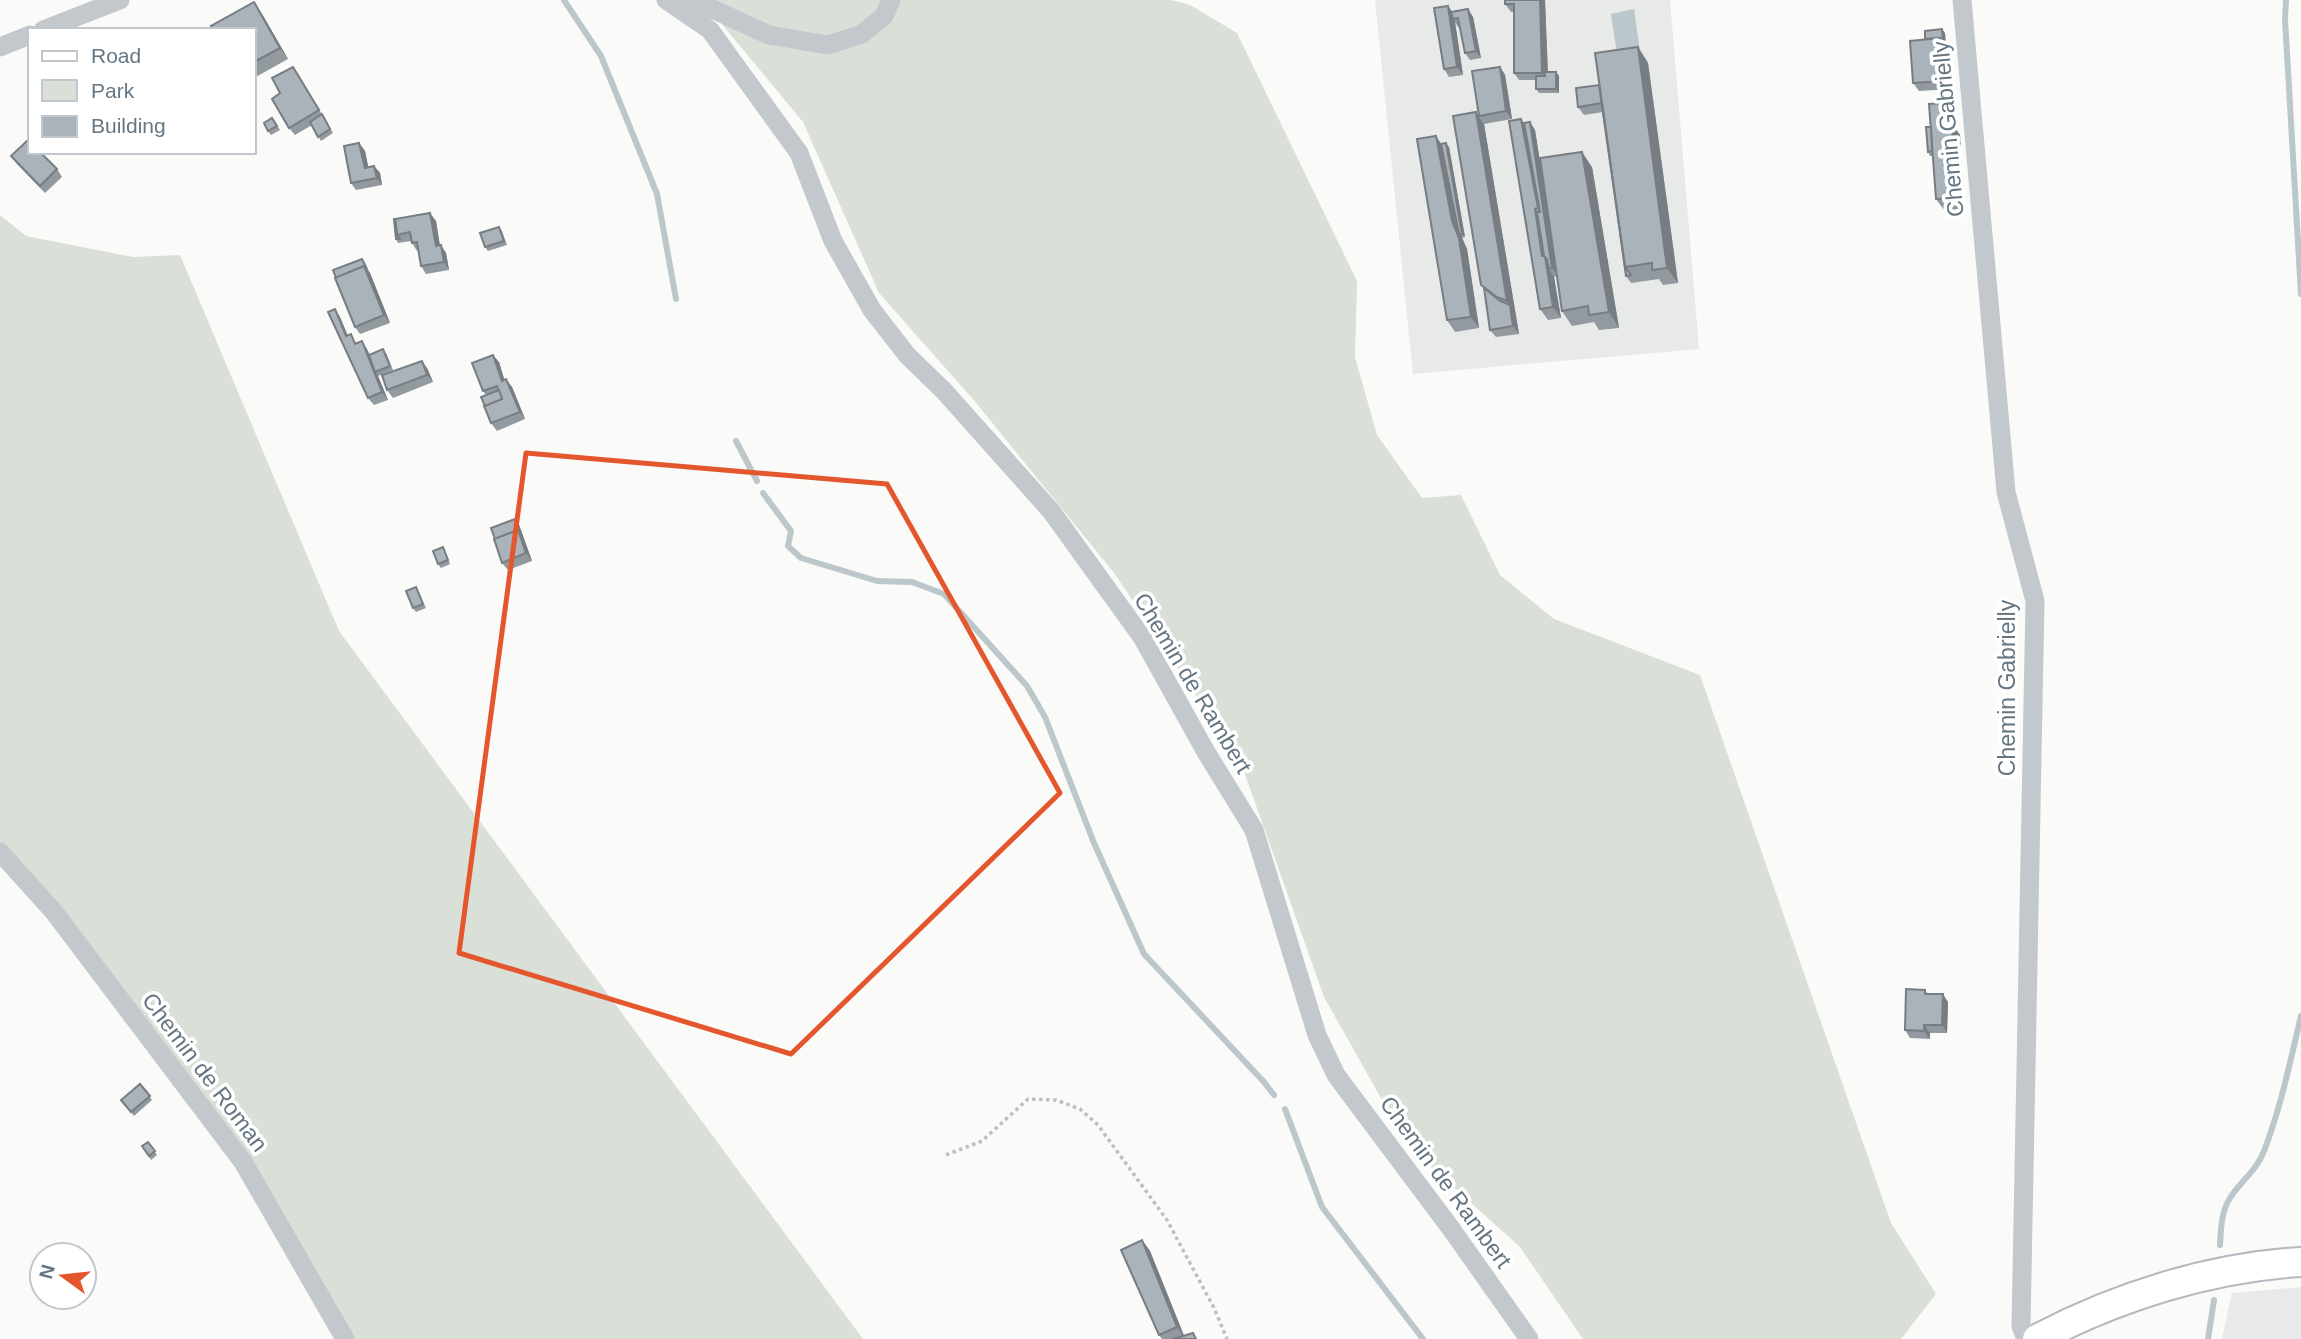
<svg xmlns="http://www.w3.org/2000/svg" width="2301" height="1339" font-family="Arial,sans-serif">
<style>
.built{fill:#e8e9e9}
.green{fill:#dadfd7}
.water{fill:#bbc7cb}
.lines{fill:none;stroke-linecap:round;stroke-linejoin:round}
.stream{stroke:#bbc7cb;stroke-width:6}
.secondary-casing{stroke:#b3babf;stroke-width:32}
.path{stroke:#bbbfc2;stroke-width:3.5;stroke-dasharray:3.5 3.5;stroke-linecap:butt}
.street{stroke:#c3c8cc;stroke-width:19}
.secondary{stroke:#fff;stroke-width:28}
.wall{fill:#929a9f}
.shaded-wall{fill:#777d82}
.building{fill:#aab3b9;stroke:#777d82;stroke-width:2}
.marked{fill:none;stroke:#e4572e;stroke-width:5;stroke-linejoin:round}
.labels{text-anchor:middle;stroke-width:7;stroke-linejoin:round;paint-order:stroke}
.street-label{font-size:23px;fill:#657683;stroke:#fff}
</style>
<rect width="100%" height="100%" fill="#fafaf8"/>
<!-- built -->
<g class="built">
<polygon points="1375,0 1670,0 1699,349 1413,374"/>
<polygon points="2301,1287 2301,1339 2222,1339 2232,1293"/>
</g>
<!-- green -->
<g class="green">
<polygon points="702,0 1171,0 1190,5 1237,33 1357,281 1355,357 1377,435 1422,498 1461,495 1500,575 1554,619 1700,675 1891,1223 1936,1294 1901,1339 1583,1339 1520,1247 1408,1146 1324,997 1241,763 1115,574 972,398 879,293 803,122"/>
<polygon points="0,215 26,236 133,257 180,255 339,631 863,1339 345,1339 289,1239 0,852"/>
</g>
<!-- water -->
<polygon class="water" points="1634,9 1640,52 1617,54 1611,14"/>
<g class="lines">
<!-- stream -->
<g class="stream">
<polyline points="564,0 601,56 657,194 676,299"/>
<polyline points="2286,0 2285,19 2301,294"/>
<polyline points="736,441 757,481"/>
<polyline points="763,493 791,531 788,546 801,558 877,581 912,582 944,594 1027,686 1045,717 1094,843 1144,954 1264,1082 1274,1095"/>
<polyline points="1285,1109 1322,1207 1423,1339"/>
<path d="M2220 1245C2221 1229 2221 1212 2230 1198 2240 1182 2257 1170 2264 1151 2281 1107 2290 1062 2301 1016"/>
<polyline points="2208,1339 2214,1300"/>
</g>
<defs>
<path id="secondary" d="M2037 1339C2116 1297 2211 1267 2301 1262"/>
</defs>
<!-- secondary casing -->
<use href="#secondary" class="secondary-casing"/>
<!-- path -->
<polyline class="path" points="946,1155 982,1141 1028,1099 1056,1100 1080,1109 1098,1125 1167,1220 1214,1308 1227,1339"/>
<!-- street -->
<g class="street">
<polyline points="666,0 710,30 799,153 833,241 872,310 907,355 944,391 1051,511 1142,637 1206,752 1254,830 1317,1035 1336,1075 1452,1230 1529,1339"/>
<polyline points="693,0 769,35 828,45 862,34 884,16 891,0"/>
<polyline points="1962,0 2006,492 2035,601 2021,1326 2026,1339"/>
<polyline points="43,30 120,0"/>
<polyline points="0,47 30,35"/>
<polyline points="0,852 54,912 243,1162 345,1339"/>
</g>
<!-- secondary -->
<use href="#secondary" class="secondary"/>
</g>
<!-- wall -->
<g class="wall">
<polygon points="1505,0 1545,0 1548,72 1556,72 1559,76 1559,93 1539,93 1536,89 1536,80 1519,80 1514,73 1514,12 1511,12 1505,4"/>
<polygon points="1448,6 1452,12 1468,9 1473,17 1481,58 1470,60 1465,53 1460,27 1458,27 1455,22 1463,75 1449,77 1444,69"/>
<polygon points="262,14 288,59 254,78 254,30"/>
<polygon points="1945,33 1947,59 1951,63 1953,89 1919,91 1913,83 1925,39"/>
<polygon points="1638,47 1648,63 1678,283 1663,285 1659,279 1631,283 1626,276 1603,112 1584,115 1578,107"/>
<polygon points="1500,67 1505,75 1512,119 1484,124 1479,116"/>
<polygon points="298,74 333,133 321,141 312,125 295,135 289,128 280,93"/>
<polygon points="1943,103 1951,114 1952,124 1960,135 1964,209 1944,210 1936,199 1933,156 1930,156 1928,152 1931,127"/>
<polygon points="1476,112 1484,124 1519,334 1496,337 1490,330 1484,288 1481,285"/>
<polygon points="272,118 280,130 271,135 268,131"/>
<polygon points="1521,119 1524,123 1535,130 1544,188 1592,167 1619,328 1599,330 1594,322 1572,326 1562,311 1557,276 1554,277 1561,318 1548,320 1540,309"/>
<polygon points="359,143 365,151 368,167 374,166 380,173 382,185 356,190 351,183"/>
<polygon points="1441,144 1449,147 1465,237 1462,238 1467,249 1479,328 1455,332 1447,320"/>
<polygon points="41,153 57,169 62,177 45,193 17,164 11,156"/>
<polygon points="394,219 436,221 440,245 446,253 449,270 426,274 421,266 418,250 417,251 411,241 398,243 396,239"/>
<polygon points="499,227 502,231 507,245 488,251 485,247"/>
<polygon points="362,259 370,273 390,323 360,334 355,327"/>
<polygon points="340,317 348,336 357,343 362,341 370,355 386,353 393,370 378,376 388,400 374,405 368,398"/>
<polygon points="499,362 504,380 512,387 525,419 497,431 491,423 486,395 483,391"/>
<polygon points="427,368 433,382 393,398 387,390"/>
<polygon points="515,519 518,522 532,561 508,570 502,563"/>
<polygon points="445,551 450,564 441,568 438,564"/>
<polygon points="416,587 426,608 416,612 413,608"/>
<polygon points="1925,990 1928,994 1948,1002 1947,1033 1930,1033 1930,1039 1910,1038 1905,1030"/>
<polygon points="140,1084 152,1100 134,1116 121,1100"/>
<polygon points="148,1142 157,1155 151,1160 142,1146"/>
<polygon points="1142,1240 1150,1251 1184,1336 1197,1339 1162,1339 1159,1335"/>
</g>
<!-- shaded-wall -->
<g class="shaded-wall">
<polygon points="1540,0 1545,0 1548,80 1542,73"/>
<polygon points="254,2 262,14 288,59 280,48"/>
<polygon points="1448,6 1453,13 1453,19 1455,22 1463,75 1457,67"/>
<polygon points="1468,9 1473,17 1481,58 1476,51"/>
<polygon points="1942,29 1945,33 1947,59 1941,52 1940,38"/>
<polygon points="1638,47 1648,63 1678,283 1667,268"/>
<polygon points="1938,52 1943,60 1946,85 1944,81 1939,64"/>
<polygon points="1948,60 1951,63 1953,89 1950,85"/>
<polygon points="1500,67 1505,75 1512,119 1506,111"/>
<polygon points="1556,72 1559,76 1559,93 1556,89"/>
<polygon points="1943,103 1951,114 1952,124 1960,135 1964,209 1956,198 1945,124"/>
<polygon points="1476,112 1484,124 1519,334 1513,326 1510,305 1507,301"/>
<polygon points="1521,119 1529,130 1530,122 1535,130 1558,276 1552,268 1549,269 1554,277 1561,318 1553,307 1542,256 1535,209 1543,220 1545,218 1538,208"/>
<polygon points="1436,136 1444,148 1460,233 1467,249 1479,328 1471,317"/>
<polygon points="359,143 365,151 370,175 365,168"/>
<polygon points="1446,143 1449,147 1465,237 1462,234"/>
<polygon points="1582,152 1592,167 1619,328 1609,312"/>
<polygon points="374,166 380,173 382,185 377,178"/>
<polygon points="430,213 436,221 441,254 436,246"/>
<polygon points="441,245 446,253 449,270 444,262"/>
<polygon points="364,266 370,273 390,323 384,315"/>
<polygon points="335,309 340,317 351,344 346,336"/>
<polygon points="362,341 367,349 376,372 375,372 378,376 388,400 382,392"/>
<polygon points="493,355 499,362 507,388 502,381"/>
<polygon points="422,361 427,368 433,382 427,375"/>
<polygon points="506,379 512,387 525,419 520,412"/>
<polygon points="515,519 518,522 532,561 526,553 518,530"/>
<polygon points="1943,994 1948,1002 1947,1033 1942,1025"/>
<polygon points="1924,1025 1930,1033 1930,1039 1924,1031"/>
<polygon points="1142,1240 1150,1251 1185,1338 1177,1327"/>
</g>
<!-- building -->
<g class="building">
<polygon points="1505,0 1540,0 1542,73 1514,73 1514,4 1505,4"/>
<polygon points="254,2 280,48 254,62 254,30 213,30 211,26"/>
<polygon points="1448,6 1457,67 1444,69 1434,8"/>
<polygon points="1468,9 1476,51 1465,53 1458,18 1453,19 1451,12"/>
<polygon points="1942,29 1943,42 1940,38 1925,39 1925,31"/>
<polygon points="1940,38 1941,52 1938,52 1938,56 1939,64 1941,64 1944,81 1913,83 1910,41"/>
<polygon points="1638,47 1667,268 1652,270 1652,263 1625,267 1595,53"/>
<polygon points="1941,60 1948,60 1950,85 1946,85 1944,68 1941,64"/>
<polygon points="293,67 319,110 289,128 272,99 280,93 272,78"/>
<polygon points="1500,67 1506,111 1479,116 1472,71"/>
<polygon points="1545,72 1556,72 1556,89 1536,89 1536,76 1545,76"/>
<polygon points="1599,85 1625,267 1631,275 1626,276 1602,103 1578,107 1576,88"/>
<polygon points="1943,103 1945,124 1952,124 1956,198 1936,199 1929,104"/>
<polygon points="1476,112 1507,301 1497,297 1481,285 1453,116"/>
<polygon points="322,114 330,129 318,137 310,122"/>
<polygon points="272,118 277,126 268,131 264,123"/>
<polygon points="1521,119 1538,208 1535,209 1542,256 1545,256 1553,307 1540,309 1509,121"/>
<polygon points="1530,122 1552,268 1549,269 1547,259 1544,256 1537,212 1540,212 1524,123"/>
<polygon points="1926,127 1931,127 1932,151 1928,152"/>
<polygon points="1436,136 1452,221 1459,238 1471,317 1447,320 1417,139"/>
<polygon points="30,138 30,152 40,152 57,169 40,186 11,156"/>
<polygon points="359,143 365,168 374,166 377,178 351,183 344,146"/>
<polygon points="1446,143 1462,234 1459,234 1441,144"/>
<polygon points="1582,152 1609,312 1589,315 1588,306 1562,311 1540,158"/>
<polygon points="430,213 436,246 441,245 444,262 421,266 417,242 412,243 410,232 397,235 395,219"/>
<polygon points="394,219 395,219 397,235 400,239 396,239"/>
<polygon points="499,227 504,241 485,247 480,233"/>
<polygon points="362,259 367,269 364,266 336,278 333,270"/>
<polygon points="364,266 384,315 355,327 335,278"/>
<polygon points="1484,288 1500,301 1510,305 1513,326 1490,330"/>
<polygon points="335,309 346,336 351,334 355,344 362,341 382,392 368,398 328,312"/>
<polygon points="383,349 390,366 375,372 369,355"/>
<polygon points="493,355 502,381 506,379 520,412 491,423 484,406 502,399 497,386 483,391 472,363"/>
<polygon points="422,361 427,375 387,390 382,375"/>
<polygon points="499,390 502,399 485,406 481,397"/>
<polygon points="515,519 520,534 518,530 495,539 491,528"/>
<polygon points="518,530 526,553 502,563 494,539"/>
<polygon points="443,547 448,560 438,564 433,551"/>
<polygon points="416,587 423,604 413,608 406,591"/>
<polygon points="1906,989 1925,990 1925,994 1943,994 1942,1025 1924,1025 1924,1031 1905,1030"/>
<polygon points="140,1084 150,1096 131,1112 121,1100"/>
<polygon points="148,1142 155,1151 149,1156 142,1146"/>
<polygon points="1142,1240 1177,1327 1159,1335 1121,1250"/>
<polygon points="1193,1333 1196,1339 1173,1339"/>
</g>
<!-- marked area -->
<path class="marked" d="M526 453 887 484 1060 793 791 1054 459 953Z"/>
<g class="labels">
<!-- street labels -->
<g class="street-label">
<text transform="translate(1948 129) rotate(-95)" y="8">Chemin Gabrielly</text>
<text transform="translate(1193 683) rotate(59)" y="8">Chemin de Rambert</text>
<text transform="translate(2007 688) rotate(-90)" y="8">Chemin Gabrielly</text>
<text transform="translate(205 1072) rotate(53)" y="8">Chemin de Roman</text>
<text transform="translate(1446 1182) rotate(54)" y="8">Chemin de Rambert</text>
</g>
</g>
<!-- legend -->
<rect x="28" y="28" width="228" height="126" fill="#ffffff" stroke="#c1c8cd" stroke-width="2"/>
<rect x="42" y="51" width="35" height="10" fill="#ffffff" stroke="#c1c8cd" stroke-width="2"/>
<text x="91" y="63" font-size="21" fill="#657683">Road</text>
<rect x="42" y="80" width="35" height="21" fill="#dadfd7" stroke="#c1c8cd" stroke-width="2"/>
<text x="91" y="98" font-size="21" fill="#657683">Park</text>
<rect x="42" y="116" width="35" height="21" fill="#aab3b9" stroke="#c1c8cd" stroke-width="2"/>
<text x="91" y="133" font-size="21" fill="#657683">Building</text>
<!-- north arrow -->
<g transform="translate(63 1276) rotate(285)"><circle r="33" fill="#ffffff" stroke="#c1c8cd" stroke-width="2"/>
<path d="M0-5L12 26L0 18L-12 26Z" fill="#e4572e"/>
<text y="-10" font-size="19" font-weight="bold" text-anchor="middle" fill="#657683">N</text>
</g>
</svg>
